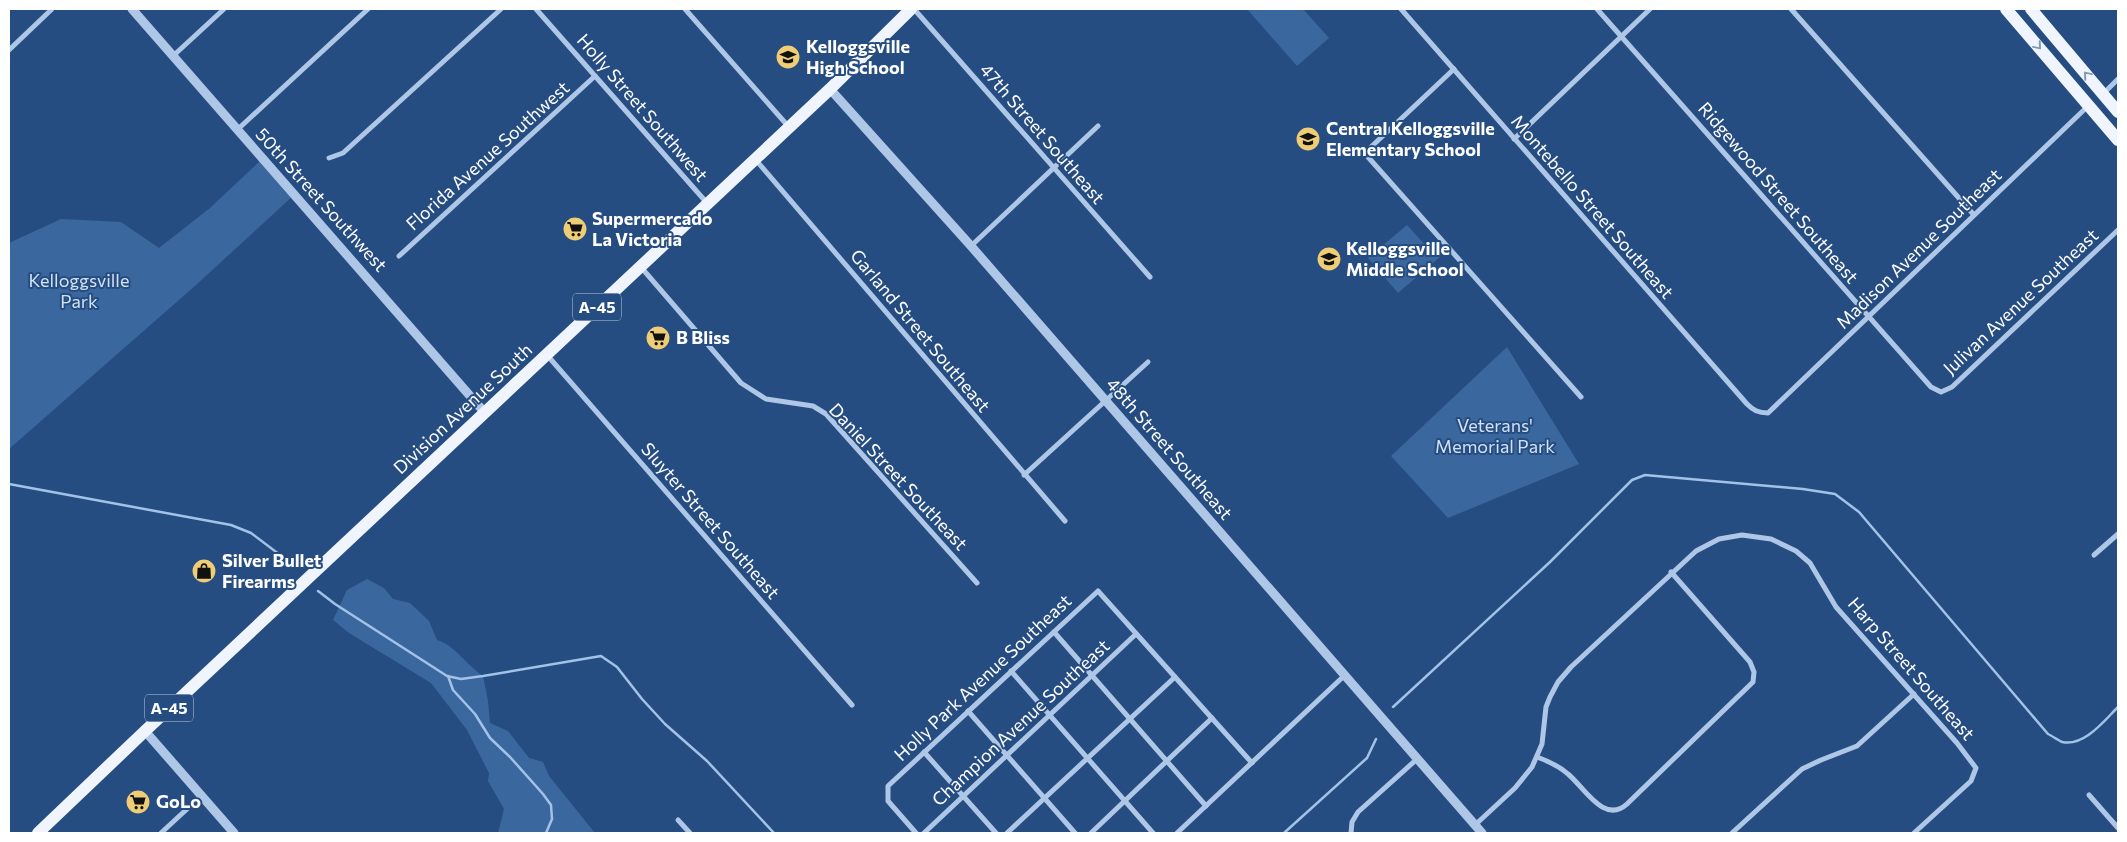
<svg xmlns="http://www.w3.org/2000/svg" width="2127" height="842" font-family="Commissioner,sans-serif">
<style>
.green{fill:#3b679f}
.lines{fill:none;stroke-linecap:round;stroke-linejoin:round}
.stream{stroke:#a3c2e7;stroke-width:2.5}
.minor{stroke:#afc7e7;stroke-width:5}
.tertiary{stroke:#afc7e7;stroke-width:9}
.primary{stroke:#f0f5fd;stroke-width:12}
.oneway{stroke:#8199b9}
.labels{text-anchor:middle;stroke-width:4;stroke-linejoin:round;paint-order:stroke}
.shield{fill:#264d82;stroke:#becada;stroke-width:1}
.shield-label{font-size:16px;font-weight:bold;fill:#fff}
.poi-label{font-size:18px;font-weight:bold;fill:#fff;stroke:#264d82;text-anchor:start}
.street-label{font-size:18px;fill:#fff;stroke:#264d82}
.park-label{font-size:18px;fill:#d2e2f5;stroke:#264d82}
</style>
<rect width="100%" height="100%" fill="#264d82"/>
<!-- green -->
<g class="green">
<polygon points="1247,9 1303,9 1329,38 1297,66"/>
<polygon points="262,159 294,195 196,285 9,449 9,243 61,219 121,222 159,248 210,208"/>
<polygon points="1407,225 1425,245 1429,242 1441,256 1398,293 1368,258"/>
<polygon points="1507,347 1579,464 1448,518 1391,456"/>
<path d="M367 579 384 588 393 599 410 603 429 621 437 640C456 646 466 665 483 676L488 701 490 723 508 731 529 758 543 762 549 776 595 833H498L504 809 488 781 489 773 467 730 431 683 349 633 333 620 347 590Z"/>
</g>
<g class="lines">
<!-- stream -->
<g class="stream">
<polyline points="9,484 231,525 251,533 296,567"/>
<polyline points="318,591 335,604 447,676 461,679 483,676 601,656 617,667 642,699 665,724 707,761 774,833"/>
<polyline points="448,676 453,690 475,714 490,738 510,757 543,794 551,805 552,819 546,833"/>
<path d="M1393 707 1550 562 1632 480 1645 475 1803 489 1835 494 1859 512 2048 734C2052 736 2058 740 2062 742 2084 747 2104 721 2118 707"/>
<polyline points="1284,833 1367,758 1376,739"/>
</g>
<!-- minor -->
<g class="minor">
<polyline points="536,9 707,203"/>
<polyline points="685,9 788,126"/>
<polyline points="914,9 1150,277"/>
<path d="M1401 9 1747 404C1753 410 1758 413 1768 413L2088 106"/>
<polyline points="1597,9 1931,387 1941,392 1952,387 2118,230"/>
<polyline points="1791,9 1974,215"/>
<polyline points="9,50 52,9"/>
<polyline points="173,56 224,9"/>
<polyline points="1454,69 1371,147 1368,152 1368,157 1581,397"/>
<polyline points="2104,93 2118,79"/>
<polyline points="237,130 368,9"/>
<polyline points="1514,139 1650,9"/>
<polyline points="329,158 343,153 501,9"/>
<polyline points="755,159 1065,521"/>
<polyline points="971,246 1098,126"/>
<polyline points="399,256 595,76"/>
<polyline points="640,266 741,383 766,399 813,406 826,414 977,583"/>
<polyline points="547,355 852,705"/>
<polyline points="1024,475 1148,362"/>
<polyline points="2094,555 2118,534"/>
<polyline points="1054,632 1206,806"/>
<polyline points="1011,671 1153,833"/>
<polyline points="968,711 1075,833"/>
<polyline points="924,752 996,833"/>
<path d="M1537 757C1548 761 1559 766 1568 774 1584 787 1604 825 1627 804L1753 682 1754 672 1750 662 1671 572"/>
<polyline points="2089,795 2118,828"/>
<polyline points="678,820 690,833"/>
<polyline points="1475,825 1515,788 1532,767 1542,744 1546,707 1550,697 1558,682 1571,667 1696,551 1719,539 1742,535 1771,539 1796,551 1810,563 1836,607 1957,743 1976,768 1971,781 1914,833"/>
<polyline points="161,833 201,796"/>
<polyline points="916,833 888,801 888,786 1098,591 1252,763"/>
<polyline points="924,833 1136,634"/>
<polyline points="1007,833 1175,677"/>
<polyline points="1091,833 1212,718"/>
<polyline points="1177,833 1345,675"/>
<polyline points="1351,833 1352,822 1358,812 1417,759"/>
<polyline points="1732,833 1802,769 1821,760 1857,746 1914,694"/>
</g>
<!-- tertiary -->
<g class="tertiary">
<polyline points="132,9 485,413"/>
<polyline points="830,89 971,246 1482,833"/>
<polyline points="145,731 234,833"/>
</g>
<!-- primary -->
<g class="primary">
<polyline points="2006,9 2118,140"/>
<polyline points="2031,9 2118,112"/>
<polyline points="38,833 145,731 830,89 911,9"/>
</g>
</g>
<!-- one-way arrows -->
<defs><path id="oneway-chevron" d="M-2-3.5L2.5 0L-2 3.5" fill="none" stroke-width="1.6" stroke-linecap="round" stroke-linejoin="round" transform="scale(1.25)"/></defs>
<g class="oneway">
<use href="#oneway-chevron" transform="translate(2038 46) rotate(50)"/>
<use href="#oneway-chevron" transform="translate(2087 75) rotate(-130)"/>
</g>
<!-- icons -->
<defs>
<symbol id="school-disc" viewBox="-11 -11 22 22"><circle r="9.5" fill="#efcd74" stroke="#264d82"/><path d="M0-5L7-2L0 1L-7-2ZM-4 1L0 2.5L4 1V4Q0 6-4 4Z" fill="#111"/></symbol>
<symbol id="supermarket-disc" viewBox="-11 -11 22 22"><circle r="9.5" fill="#efcd74" stroke="#264d82"/><path d="M-6-5.5h2.5l.6 2H6L4.5 2H-2.5L-4.4-4H-6ZM-1.5 3.2a1.3 1.3 0 1 0 .1 0ZM3 3.2a1.3 1.3 0 1 0 .1 0Z" fill="#111"/></symbol>
<symbol id="shop-disc" viewBox="-11 -11 22 22"><circle r="9.5" fill="#efcd74" stroke="#264d82"/><path d="M-5-2.5h2.3a2.7 3.5 0 0 1 5.4 0H5L5.5 6h-11ZM-1.5-2.5h3a1.5 2.3 0 0 0-3 0Z" fill="#111"/></symbol>
</defs>
<g fill-rule="evenodd">
<use href="#school-disc" x="774" y="43" width="28" height="28"/>
<use href="#school-disc" x="1294" y="125" width="28" height="28"/>
<use href="#supermarket-disc" x="561" y="215" width="28" height="28"/>
<use href="#school-disc" x="1315" y="245" width="28" height="28"/>
<use href="#supermarket-disc" x="644" y="324" width="28" height="28"/>
<use href="#shop-disc" x="190" y="557" width="28" height="28"/>
<use href="#supermarket-disc" x="124" y="788" width="28" height="28"/>
</g>
<g class="labels">
<!-- shield labels -->
<g class="shield">
<rect x="573" y="293.5" width="48" height="27" rx="4"/>
<rect x="145" y="694.5" width="48" height="27" rx="4"/>
</g>
<g class="shield-label">
<text x="597" y="313">A-45</text>
<text x="169" y="714">A-45</text>
</g>
<!-- poi labels -->
<g class="poi-label">
<text x="806" y="53">Kelloggsville<tspan x="806" dy="21">High School</tspan></text>
<text x="1326" y="135">Central Kelloggsville<tspan x="1326" dy="21">Elementary School</tspan></text>
<text x="592" y="225">Supermercado<tspan x="592" dy="21">La Victoria</tspan></text>
<text x="1346" y="255">Kelloggsville<tspan x="1346" dy="21">Middle School</tspan></text>
<text x="676" y="344">B Bliss</text>
<text x="222" y="567">Silver Bullet<tspan x="222" dy="21">Firearms</tspan></text>
<text x="156" y="808">GoLo</text>
</g>
<!-- street labels -->
<g class="street-label">
<text transform="translate(642 108) rotate(49)" y="6">Holly Street Southwest</text>
<text transform="translate(1042 134) rotate(49)" y="6">47th Street Southeast</text>
<text transform="translate(488 156) rotate(-42)" y="6">Florida Avenue Southwest</text>
<text transform="translate(1778 193) rotate(49)" y="6">Ridgewood Street Southeast</text>
<text transform="translate(321 200) rotate(48)" y="6">50th Street Southwest</text>
<text transform="translate(1592 207) rotate(49)" y="6">Montebello Street Southeast</text>
<text transform="translate(1919 249) rotate(-44)" y="6">Madison Avenue Southeast</text>
<text transform="translate(2021 302) rotate(-43)" y="6">Julivan Avenue Southeast</text>
<text transform="translate(920 331) rotate(50)" y="6">Garland Street Southeast</text>
<text transform="translate(463 409) rotate(-43)" y="6">Division Avenue South</text>
<text transform="translate(1169 449) rotate(49)" y="6">48th Street Southeast</text>
<text transform="translate(898 477) rotate(47)" y="6">Daniel Street Southeast</text>
<text transform="translate(710 521) rotate(49)" y="6">Sluyter Street Southeast</text>
<text transform="translate(1911 669) rotate(49)" y="6">Harp Street Southeast</text>
<text transform="translate(983 678) rotate(-43)" y="6">Holly Park Avenue Southeast</text>
<text transform="translate(1021 723) rotate(-43)" y="6">Champion Avenue Southeast</text>
</g>
<!-- park labels -->
<g class="park-label">
<text x="79" y="287">Kelloggsville<tspan x="79" dy="21">Park</tspan></text>
<text x="1495" y="432">Veterans'<tspan x="1495" dy="21">Memorial Park</tspan></text>
</g>
</g>
<!-- border -->
<rect width="2127" height="842" fill="none" stroke="#ffffff" stroke-width="20"/>
</svg>
